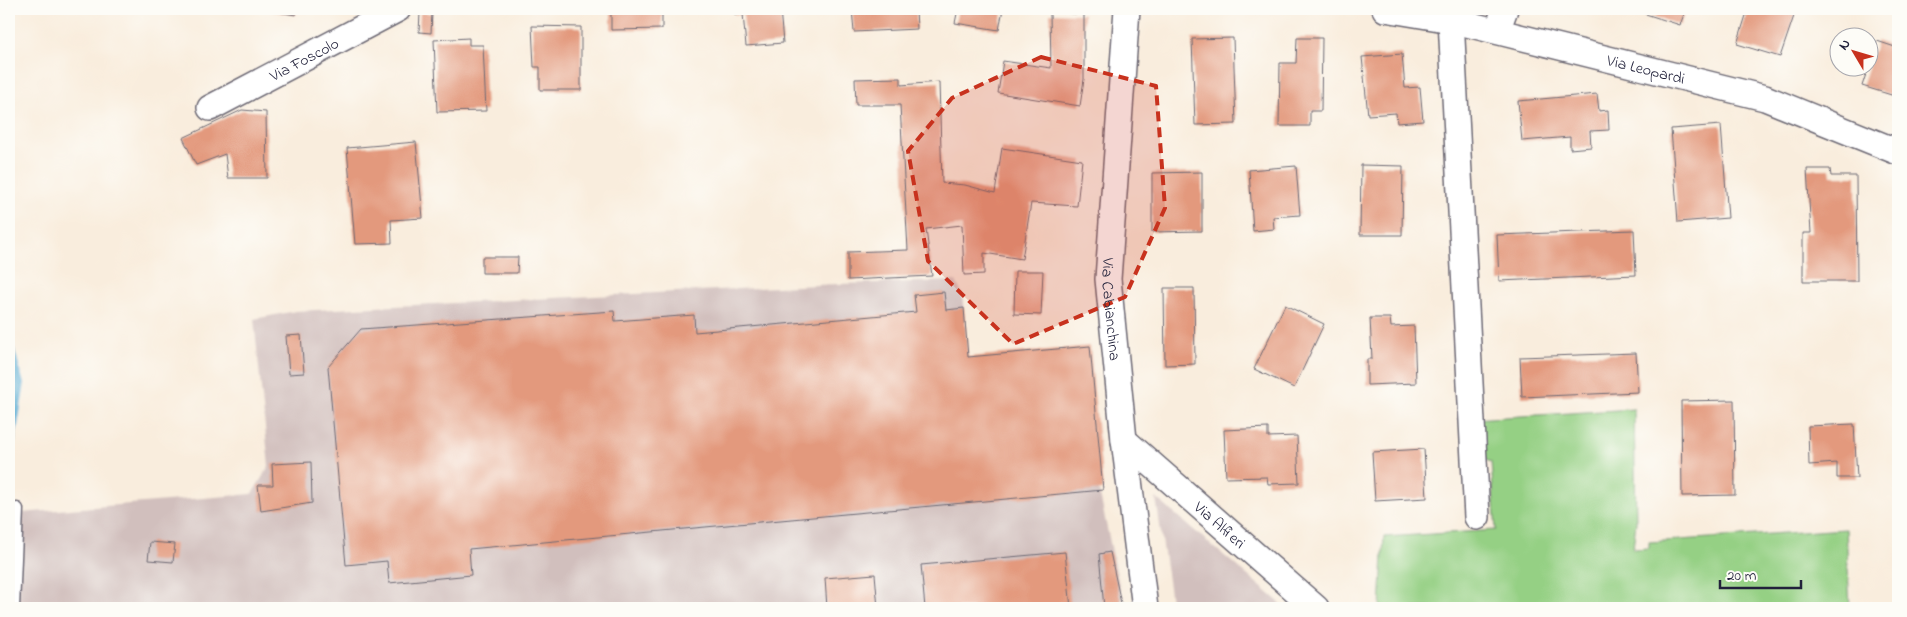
<svg xmlns="http://www.w3.org/2000/svg" width="1907" height="617" font-family="'Indie Flower',sans-serif">
<style>
.industrial{fill:#d1bfbd}
.green{fill:#95d084;stroke:#5c7960}
.lines{fill:none;stroke-linecap:round;stroke-linejoin:round}
.stream{stroke:#57abd3;stroke-width:9}
.building{fill:#e3997d}
.service-casing{stroke:#6d6974;stroke-width:15}
.minor-casing{stroke:#6d6974;stroke-width:28}
.service{stroke:#fff;stroke-width:12}
.minor{stroke:#fff;stroke-width:25}
.marked{fill:#c8321e;fill-opacity:0.2;stroke:#c8321e;stroke-width:4;stroke-dasharray:10 6;stroke-linejoin:round}
.labels{text-anchor:middle;stroke-width:5;stroke-linejoin:round;paint-order:stroke}
.street-label{font-size:16px;fill:#22223b;stroke:#fdfcf7}
</style>
<rect width="100%" height="100%" fill="#fdfcf7"/>
<filter id="ink" filterUnits="userSpaceOnUse"><feTurbulence type="fractalNoise" baseFrequency=".02" numOctaves="2"/><feDisplacementMap in="SourceGraphic" scale="10" xChannelSelector="R" yChannelSelector="G"/><feConvolveMatrix kernelMatrix="1 2 1 2 8 2 1 2 1" color-interpolation-filters="sRGB"/></filter>
<filter id="wash" filterUnits="userSpaceOnUse"><feTurbulence type="fractalNoise" baseFrequency=".0096" numOctaves="4" result="noise"/><feDisplacementMap in="SourceGraphic" scale="20" xChannelSelector="R" yChannelSelector="G"/><feGaussianBlur stdDeviation="1.12" result="paint"/><feColorMatrix in="noise" values="0 0 0 0 0 0 0 0 0 0 0 0 0 0 0 0 0 1.4 0 .05"/><feComposite in="paint" operator="in"/></filter>
<g filter="url(#wash)">
<rect width="100%" height="100%" fill="#f9eddd"/>
<!-- industrial -->
<g class="industrial">
<polygon points="956,281 962,294 968,357 1097,481 1124,608 9,608 9,514 252,494 269,466 254,319 296,311 837,284"/>
<polygon points="1156,498 1286,608 1172,608"/>
</g>
<!-- green -->
<polygon class="green" points="1634,409 1636,522 1633,549 1649,548 1649,542 1846,529 1850,608 1380,608 1384,537 1496,530 1491,462 1476,456 1473,419"/>
<g class="lines">
<!-- stream -->
<polyline class="stream" points="9,345 20,386 9,453"/>
</g>
<g id="blocks">
<!-- building -->
<g class="building">
<polygon points="259,9 297,9 296,15"/>
<polygon points="611,9 662,9 662,29 611,30"/>
<polygon points="735,9 780,9 783,43 746,46 743,14 735,15"/>
<polygon points="852,9 916,9 917,29 854,32"/>
<polygon points="958,9 1003,9 999,30 955,23"/>
<polygon points="1630,9 1686,9 1680,25"/>
<polygon points="1748,9 1781,9 1795,13 1780,57 1737,44"/>
<polygon points="420,13 432,13 431,33 419,32"/>
<polygon points="1050,13 1084,14 1084,79 1080,106 998,93 1003,61 1051,68"/>
<polygon points="532,26 581,27 581,90 540,90 540,67 534,67"/>
<polygon points="469,38 469,45 483,45 486,111 437,112 434,40"/>
<polygon points="1233,38 1236,124 1195,125 1192,39"/>
<polygon points="1297,38 1322,38 1321,111 1310,111 1310,126 1279,126 1280,63 1296,63"/>
<polygon points="1877,41 1898,48 1898,97 1862,86"/>
<polygon points="1402,54 1405,88 1420,87 1423,121 1397,123 1396,113 1368,115 1362,57"/>
<polygon points="901,78 901,85 939,82 942,183 965,185 995,193 1002,148 1082,160 1077,206 1031,203 1022,259 984,253 984,274 964,275 962,225 926,229 932,276 848,280 848,252 908,250 900,105 856,105 855,79"/>
<polygon points="1597,94 1599,111 1608,110 1609,130 1590,131 1591,147 1570,149 1570,137 1522,141 1518,101"/>
<polygon points="242,110 266,112 267,178 228,178 225,154 196,165 183,138"/>
<polygon points="1721,125 1728,218 1678,222 1671,129"/>
<polygon points="416,142 423,218 391,220 392,243 355,244 347,148"/>
<polygon points="1361,165 1403,166 1402,235 1360,235"/>
<polygon points="1296,166 1300,215 1273,217 1274,229 1253,231 1249,170"/>
<polygon points="1807,169 1830,169 1831,176 1856,176 1857,281 1803,281 1803,233 1811,233"/>
<polygon points="1202,172 1202,231 1152,232 1152,173"/>
<polygon points="1634,230 1636,275 1499,281 1497,235"/>
<polygon points="482,257 518,257 517,273 482,273"/>
<polygon points="1015,271 1043,271 1041,315 1014,314"/>
<polygon points="1164,288 1194,288 1195,364 1165,365"/>
<polygon points="944,292 946,310 964,308 968,357 1090,346 1103,490 469,549 471,575 389,583 387,561 346,565 328,367 361,329 614,311 615,321 694,315 695,332 916,312 914,295"/>
<polygon points="1285,305 1324,324 1294,388 1254,369"/>
<polygon points="1370,318 1390,318 1391,327 1414,326 1416,383 1367,385 1367,359 1372,359"/>
<polygon points="301,335 304,373 289,374 286,336"/>
<polygon points="1636,353 1638,392 1522,397 1520,357"/>
<polygon points="1734,400 1735,495 1682,496 1681,401"/>
<polygon points="1854,424 1857,478 1837,478 1837,463 1809,465 1808,426"/>
<polygon points="1268,428 1268,437 1297,436 1299,483 1268,484 1267,477 1226,478 1224,430"/>
<polygon points="1424,449 1427,498 1375,501 1372,452"/>
<polygon points="311,462 312,503 261,511 258,485 273,485 272,464"/>
<polygon points="150,542 175,544 173,562 148,560"/>
<polygon points="1065,552 1071,608 925,608 921,565"/>
<polygon points="1110,552 1122,608 1104,608 1099,554"/>
<polygon points="875,574 878,608 827,608 825,578"/>
</g>
</g>
</g>
<g filter="url(#ink)">
<use href="#blocks" fill-opacity="0" stroke="#6d6974" stroke-width="1"/>
<g class="lines">
<defs>
<polyline id="service" points="13,608 17,509"/>
<g id="minor">
<path id="s1" d="M1127 9 1108 279 1124 440 1145 608"/>
<path id="s2" d="M1385 9 1451 20 1765 98 1898 152"/>
<polyline points="1451,20 1477,517"/>
<polyline points="1497,31 1505,9"/>
<path id="s3" d="M210 108 398 9"/>
<path id="s4" d="M1124 440 1316 608"/>
</g>
</defs>
<!-- service casing -->
<use href="#service" class="service-casing"/>
<!-- minor casing -->
<use href="#minor" class="minor-casing"/>
<!-- service -->
<use href="#service" class="service"/>
<!-- minor -->
<use href="#minor" class="minor"/>
</g>
</g>
<!-- marked area -->
<path class="marked" d="M1041 57 1156 86 1165 208 1125 297 1013 344 928 261 908 151 952 98Z"/>
<g class="labels">
<!-- street labels -->
<g class="street-label">
<text dy="6" stroke="none"><textPath href="#s3" startOffset="106">Via Foscolo</textPath></text>
<text dy="6" stroke="none"><textPath href="#s2" startOffset="268">Via Leopardi</textPath></text>
<text dy="6" stroke="none"><textPath href="#s1" startOffset="301">Via Cabianchina</textPath></text>
<text dy="6" stroke="none"><textPath href="#s4" startOffset="128">Via Alfieri</textPath></text>
</g>
</g>
<!-- margin -->
<rect width="1907" height="617" fill="none" stroke="#fdfcf7" stroke-width="30"/>
<!-- north arrow -->
<g transform="translate(1854 52) rotate(308)"><circle r="24" fill="#fdfcf7" stroke="#a5a5ac"/>
<path d="M0-4L9 19L0 12L-9 19Z" fill="#c8321e"/>
<text y="-8" font-size="14" font-weight="bold" text-anchor="middle" fill="#22223b">N</text>
</g>
<!-- scale -->
<path d="M1720 580v8h81v-8" fill="none" stroke="#22223b" stroke-width="2.5"/>
<text x="1727" y="580" font-size="15" fill="#22223b" stroke="#fdfcf7" stroke-width="4" paint-order="stroke">20 m</text>
</svg>
